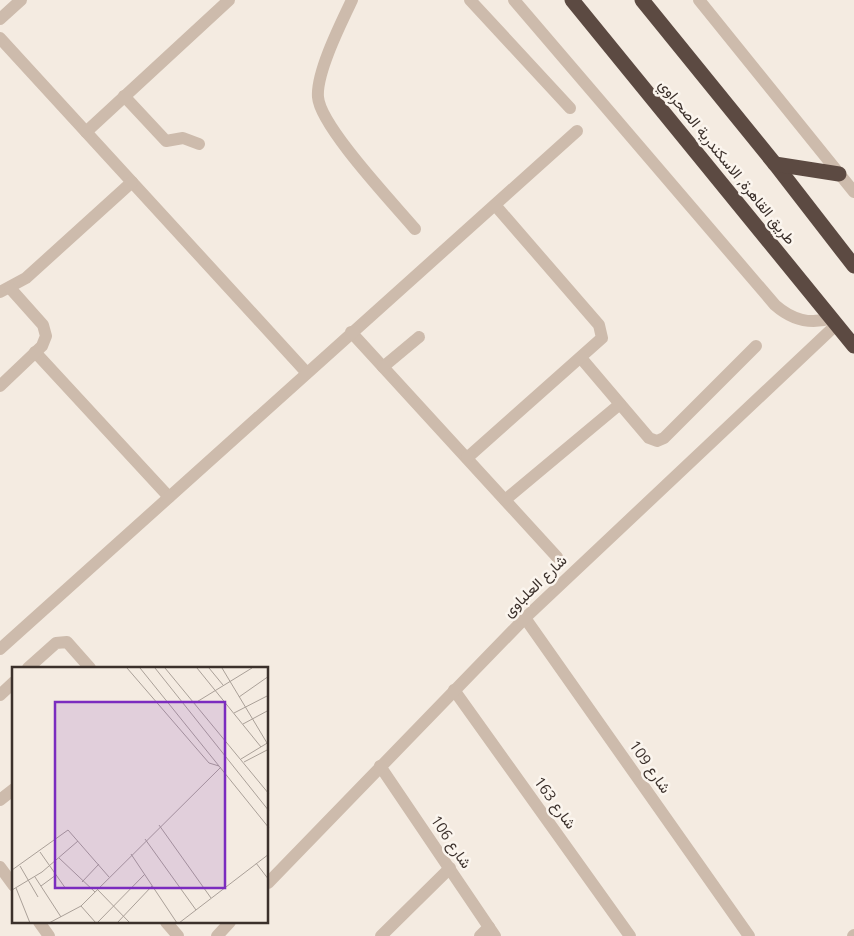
<svg xmlns="http://www.w3.org/2000/svg" width="854" height="936" font-family="'Open Sans',Vazirmatn,sans-serif">
<style>
.lines{fill:none;stroke-linecap:round;stroke-linejoin:round}
.minor{stroke:#cdbbac;stroke-width:12}
.highway{stroke:#5c4a42;stroke-width:15}
.labels{text-anchor:middle;stroke-width:5;stroke-linejoin:round;paint-order:stroke}
.street-label{font-size:15px;fill:#3b302b;stroke:#fbf5ee}
.inset-road{fill:none;stroke:#aaa098;stroke-width:1}
.view{fill:#7b2cbf;fill-opacity:0.15;stroke:#7b2cbf;stroke-width:2.5}
.inset-edge{fill:none;stroke:#3b302b;stroke-width:2.5}
</style>
<rect width="100%" height="100%" fill="#f4ebe1"/>
<g class="lines">
<!-- minor -->
<g class="minor">
<path d="M352 0C341 23 316 73 318 97 320 126 393 203 415 229"/>
<polyline points="470,0 570,108"/>
<path d="M514 0 775 305C792 320 810 325 832 318"/>
<polyline points="699,0 854,192"/>
<polyline points="0,19 21,0"/>
<polyline points="0,38 306,372"/>
<polyline points="124,96 166,141 183,138 199,144"/>
<polyline points="86,132 229,0"/>
<polyline points="0,292 26,278 132,182"/>
<polyline points="351,332 557,557"/>
<polyline points="35,352 169,497"/>
<polyline points="581,358 649,438 657,441 664,438 756,346"/>
<polyline points="383,367 419,337"/>
<polyline points="0,386 42,346 46,336 43,325 10,288"/>
<polyline points="467,458 602,338 599,325 495,205"/>
<polyline points="505,500 620,404"/>
<polyline points="525,618 749,936"/>
<polyline points="0,649 577,131"/>
<polyline points="28,668 56,643 67,642 90,668"/>
<polyline points="454,690 630,936"/>
<polyline points="0,695 14,682"/>
<polyline points="380,766 495,936"/>
<polyline points="0,800 14,789"/>
<polyline points="0,867 14,886"/>
<polyline points="268,883 525,618 837,324"/>
<polyline points="39,922 49,936"/>
<polyline points="166,922 178,936"/>
<polyline points="217,936 230,922"/>
<polyline points="381,936 450,868"/>
<polyline points="480,936 489,927"/>
<polyline points="853,936 854,935"/>
</g>
<!-- highway -->
<g class="highway">
<polyline points="572,0 854,346"/>
<polyline points="642,0 775,164 854,266"/>
<polyline points="775,164 839,174"/>
</g>
</g>
<g class="labels">
<!-- street labels -->
<g class="street-label">
<text transform="translate(727 162) rotate(51)" y="5">طريق القاهرة, الاسكندرية الصحراوي</text>
<text transform="translate(535 586) rotate(-44)" y="5">شارع العلباوى</text>
<text transform="translate(650 767) rotate(55)" y="5">شارع 109</text>
<text transform="translate(555 803) rotate(54)" y="5">شارع 163</text>
<text transform="translate(451 842) rotate(56)" y="5">شارع 106</text>
</g>
</g>
<!-- overview -->
<g transform="translate(12 667)">
<rect width="256" height="256" fill="#f4ebe1"/>
<path class="inset-road" d="M115 1 197 96 207 99M128 1 257 161M143 1 257 144M153 1 257 127M185 1 249 80M197 1 211 18M210 1 255 76M227 30 257 9M183 36 240 1M222 46 257 28M231 57 257 43M229 92 257 75M232 95 257 82M147 158 199 231M133 172 184 243M28 185 54 222M119 187 165 256M47 191 83 225M244 196 257 213M8 199 26 230M0 203 56 163 97 210M23 210 49 250M70 215 87 197M29 219 44 208M4 221 18 256M85 222 118 256M0 223 30 205 66 174M69 239 84 256M37 256 69 239 209 100M85 256 133 207M105 256 140 219M167 256 257 187"/>
<path class="view" d="M43 35H213V221H43Z"/>
<rect width="256" height="256" class="inset-edge"/>
</g>
</svg>
